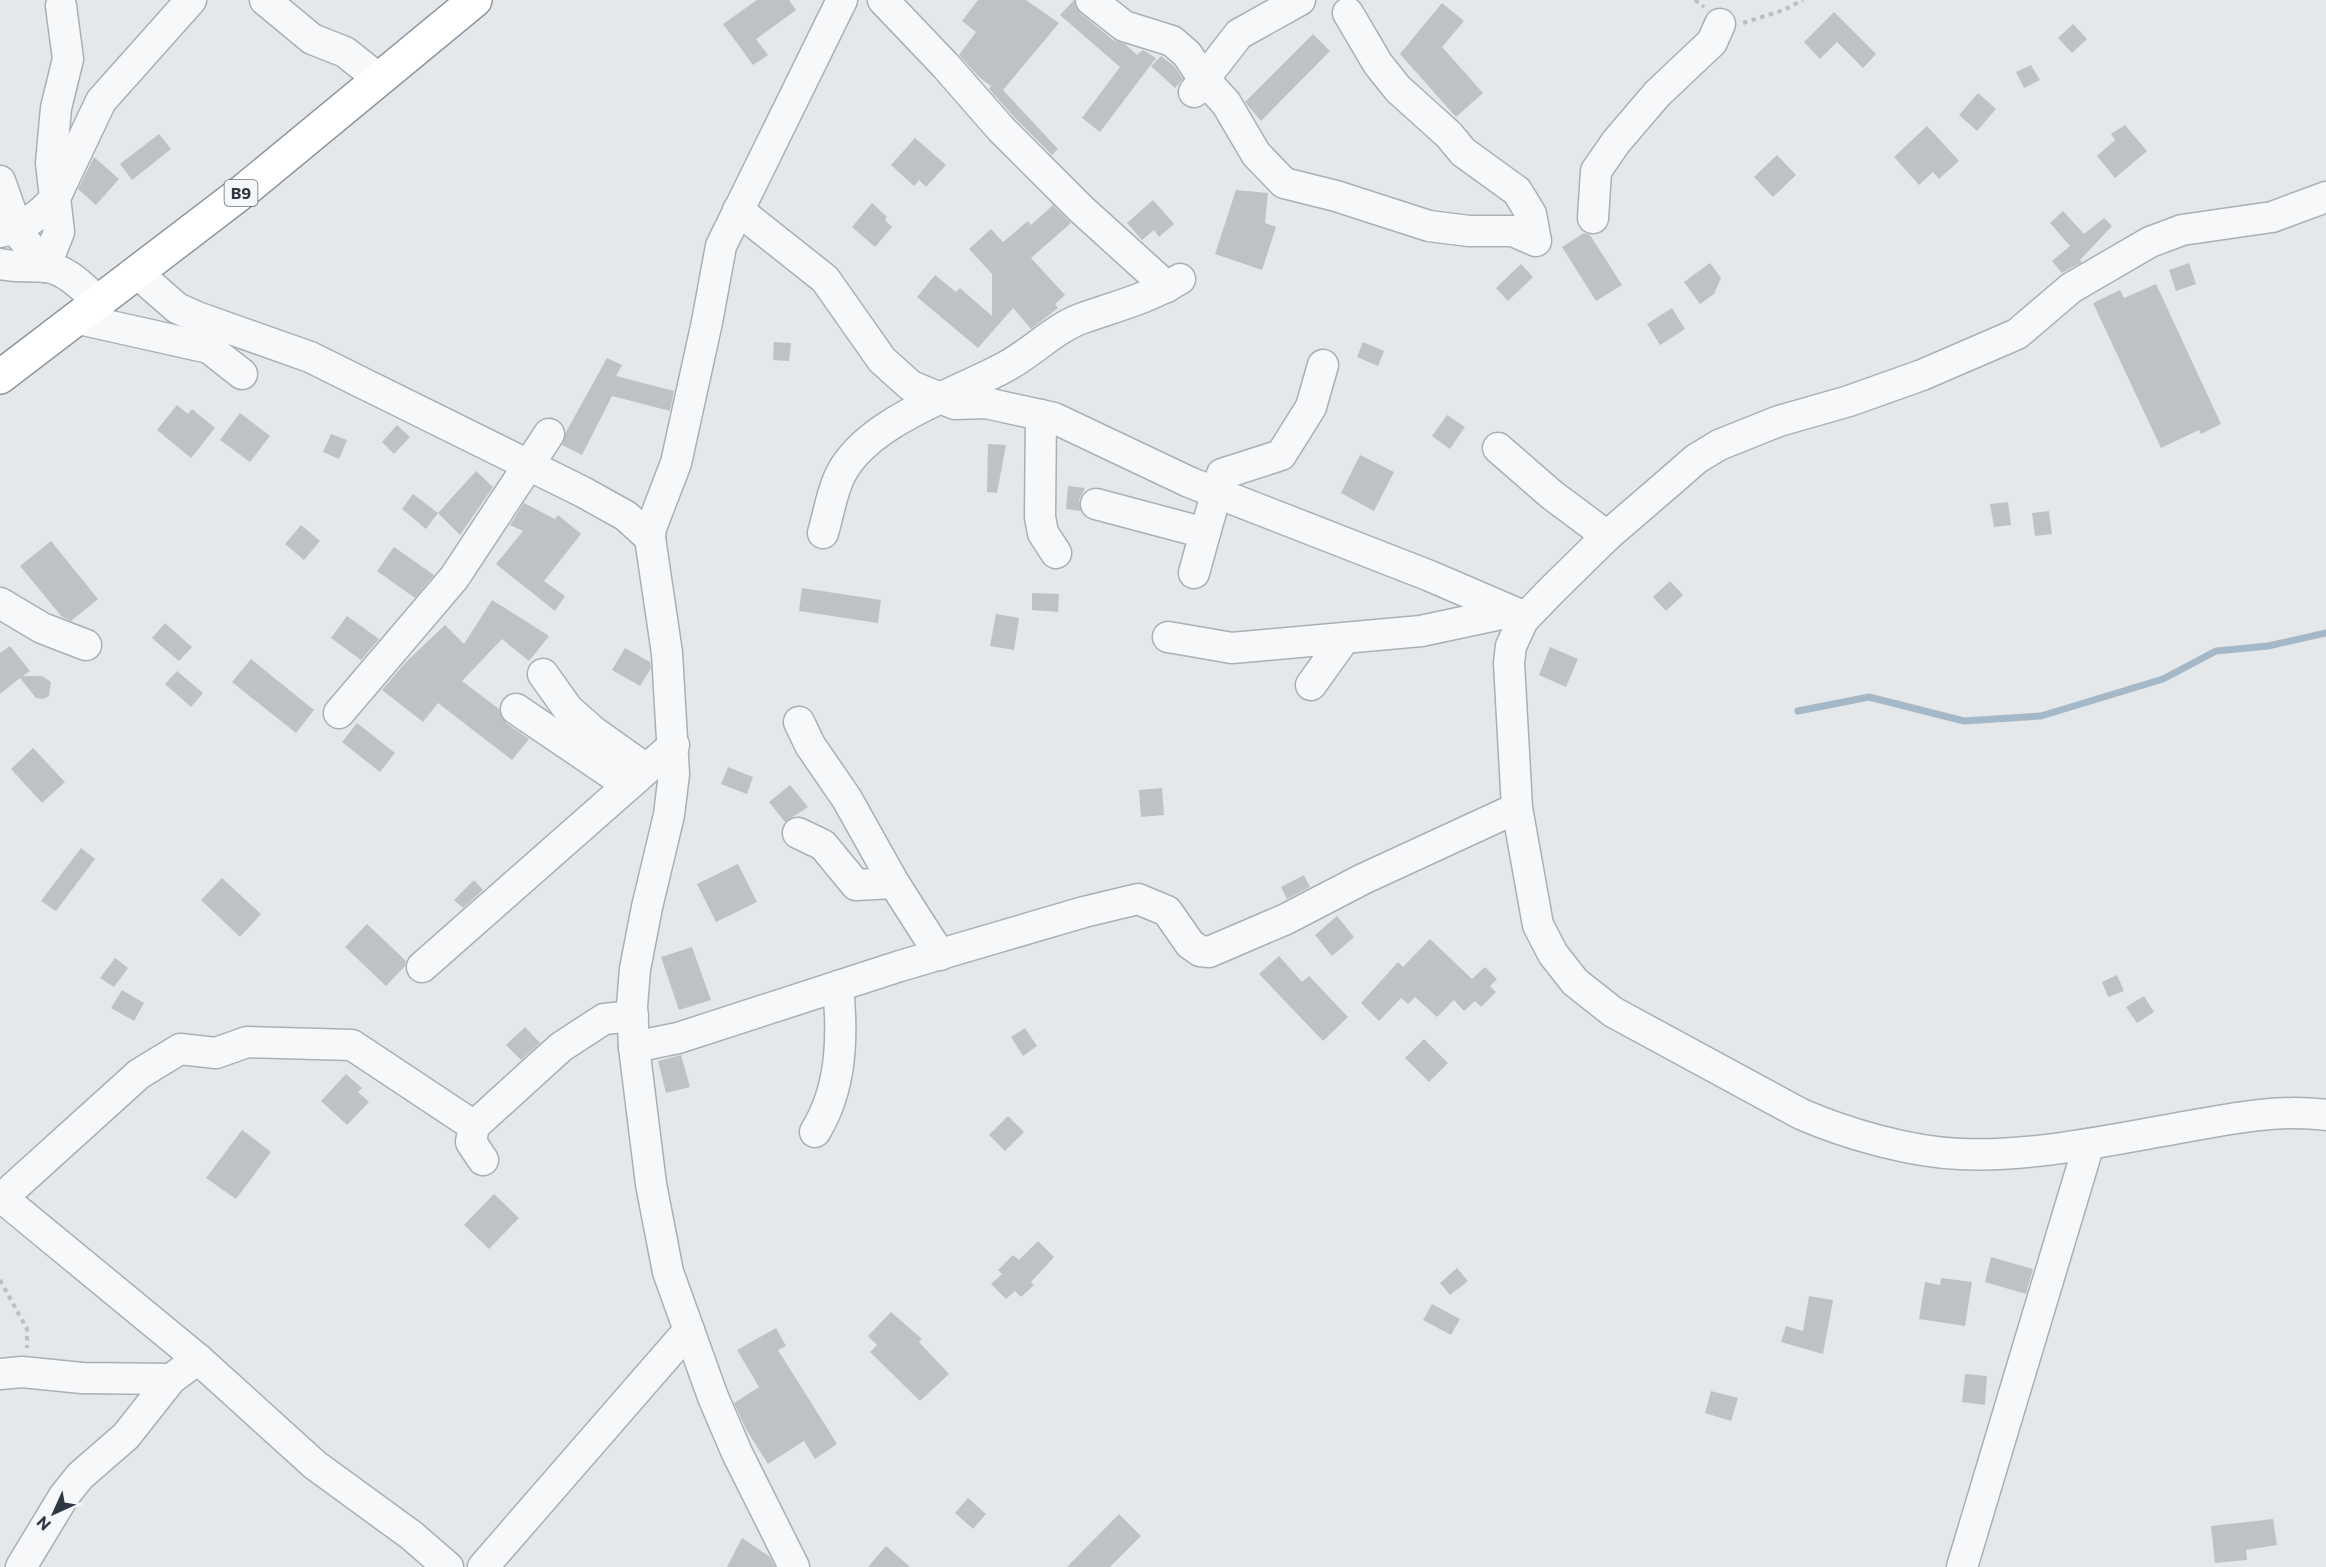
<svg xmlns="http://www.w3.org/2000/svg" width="2326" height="1567" font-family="Commissioner,sans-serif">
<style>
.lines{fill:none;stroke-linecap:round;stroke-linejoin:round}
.stream{stroke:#a4b8c7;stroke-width:7}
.building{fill:#bdc2c7}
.minor-casing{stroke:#aaafb5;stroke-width:33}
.highway-casing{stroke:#8e97a0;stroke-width:36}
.path{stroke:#bbbec3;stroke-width:4;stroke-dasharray:4.5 4.5;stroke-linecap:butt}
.minor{stroke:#f7f8fa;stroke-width:30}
.highway{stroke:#fff;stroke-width:33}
.labels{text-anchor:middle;stroke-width:4.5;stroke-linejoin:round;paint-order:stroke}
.shield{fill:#f5f7f8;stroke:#6a7179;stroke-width:1.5}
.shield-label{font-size:16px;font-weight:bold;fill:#2e3742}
</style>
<rect width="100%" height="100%" fill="#e5e8eb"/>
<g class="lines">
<!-- stream -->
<polyline class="stream" points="1798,711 1869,697 1964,721 2041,716 2163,679 2216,651 2268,646 2326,633"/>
</g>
<!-- building -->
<g class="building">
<polygon points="757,0 789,0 796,10 756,39 768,55 753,65 723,24"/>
<polygon points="978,0 1026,0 1059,23 1003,90 1058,149 1052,155 1014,117 989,89 991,86 979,77 959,55 976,32 962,21"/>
<polygon points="1074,0 1080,13 1113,40 1125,44 1137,55 1143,50 1156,58 1100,132 1082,118 1120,67 1060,15"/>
<polygon points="1442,3 1464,21 1442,47 1483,93 1456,117 1400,54"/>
<polygon points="1834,12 1876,54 1863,68 1837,42 1820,59 1804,42"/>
<polygon points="2073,24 2087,39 2072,53 2058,38"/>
<polygon points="1313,34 1330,51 1261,121 1245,102"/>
<polygon points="1161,56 1174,66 1183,79 1175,88 1151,66"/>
<polygon points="2031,65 2040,80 2024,88 2016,72"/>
<polygon points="1978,93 1996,109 1977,131 1959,115"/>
<polygon points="2125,125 2147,151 2115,178 2097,156 2115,140 2111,134"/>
<polygon points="1927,126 1959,161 1939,179 1933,172 1919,185 1894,157"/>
<polygon points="159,134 171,149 132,180 120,164"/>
<polygon points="915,138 946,165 926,187 919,180 914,186 891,165"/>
<polygon points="1777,155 1796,175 1773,197 1754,177"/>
<polygon points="94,157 119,179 96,205 78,189"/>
<polygon points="1236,190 1268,193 1265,223 1276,227 1262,270 1215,254"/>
<polygon points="1153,200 1174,224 1159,237 1154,230 1142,240 1127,223"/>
<polygon points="872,203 887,217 885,220 892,227 875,247 852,227"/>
<polygon points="1053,205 1071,223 1031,258 1065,295 1055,304 1058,308 1031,329 1013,308 978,348 917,297 935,275 956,292 960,288 992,316 992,274 969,249 991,229 1003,242 1028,221 1031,225"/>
<polygon points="2063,211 2084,234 2104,218 2112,226 2080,260 2082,262 2062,273 2052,261 2070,246 2050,223"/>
<polygon points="1584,233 1590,235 1622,285 1596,301 1562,247"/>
<polygon points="1710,263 1721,278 1714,294 1700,304 1684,282"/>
<polygon points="2189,263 2196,284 2176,291 2169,270"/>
<polygon points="1521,264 1533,277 1508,301 1496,288"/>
<polygon points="2156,284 2221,424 2201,434 2199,430 2161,448 2093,303 2120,290 2124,298"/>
<polygon points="1672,308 1685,329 1660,345 1647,324"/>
<polygon points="774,342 791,343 789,361 773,360"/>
<polygon points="1363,342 1384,351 1378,366 1357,357"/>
<polygon points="607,358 622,365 616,376 674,391 670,411 612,396 582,455 562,445 566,432"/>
<polygon points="177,405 188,414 192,409 215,428 191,458 157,430"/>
<polygon points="240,413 270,436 250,462 220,440"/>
<polygon points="1447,415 1465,427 1450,449 1432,436"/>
<polygon points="397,425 410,437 394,454 382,442"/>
<polygon points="331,434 347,440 339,459 323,452"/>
<polygon points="988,444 1006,445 997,493 987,492"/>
<polygon points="1360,455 1394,472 1374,511 1341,493"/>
<polygon points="476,471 493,487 460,535 438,513"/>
<polygon points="1068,486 1085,488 1079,500 1081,511 1066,509"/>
<polygon points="413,494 438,513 426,529 402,509"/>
<polygon points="2008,502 2011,525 1994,527 1990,504"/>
<polygon points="524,503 555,519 558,515 581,534 544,581 565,596 555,611 496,564 523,531 510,525"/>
<polygon points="2049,511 2052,534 2035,536 2032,513"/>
<polygon points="301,525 320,541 304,560 285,544"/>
<polygon points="51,541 98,599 71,621 62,617 20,566"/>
<polygon points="394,547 434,575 415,598 377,571"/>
<polygon points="1670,581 1683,595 1666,611 1653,597"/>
<polygon points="802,588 881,600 878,623 799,611"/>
<polygon points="1032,593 1059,594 1058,612 1032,610"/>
<polygon points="492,600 549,636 529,661 502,639 462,681 499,709 506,723 529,739 512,760 438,703 423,722 382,690 406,662 445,625 464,644"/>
<polygon points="996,614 1019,618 1014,650 990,646"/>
<polygon points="347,616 379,639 361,660 331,638"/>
<polygon points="165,623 192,647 179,661 152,638"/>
<polygon points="10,646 30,671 23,676 42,676 51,682 49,696 43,699 36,698 20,678 0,694 0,653"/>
<polygon points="1550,647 1578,659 1566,687 1539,675"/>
<polygon points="625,648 650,662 651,668 640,686 612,670"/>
<polygon points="251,659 314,710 296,733 232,682"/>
<polygon points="177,671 203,693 191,707 165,684"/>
<polygon points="357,723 395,753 380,772 342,742"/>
<polygon points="33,748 65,782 42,803 11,769"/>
<polygon points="728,767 753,777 747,794 721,784"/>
<polygon points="790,785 808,807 785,822 769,802"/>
<polygon points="1162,788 1164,815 1141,817 1139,790"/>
<polygon points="81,848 95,859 56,911 41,901"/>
<polygon points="738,864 757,902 716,922 697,884"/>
<polygon points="1304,875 1310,887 1287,899 1281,887"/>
<polygon points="222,878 261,914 240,937 201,900"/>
<polygon points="474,880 483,890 463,908 454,900"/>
<polygon points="1337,916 1354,937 1332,956 1315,935"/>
<polygon points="367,924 406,961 405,966 386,986 345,947"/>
<polygon points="1430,939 1472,979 1485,967 1497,979 1490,986 1496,992 1481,1007 1475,1001 1464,1011 1454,1000 1437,1017 1415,997 1408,1004 1401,998 1379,1021 1361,1003 1398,962 1403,967"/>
<polygon points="692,947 711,1000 679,1010 661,957"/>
<polygon points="1279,956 1302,982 1309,976 1348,1017 1323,1041 1259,974"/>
<polygon points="115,958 128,968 114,987 100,978"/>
<polygon points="2117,975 2124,991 2108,997 2102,982"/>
<polygon points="122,990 144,1003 134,1021 111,1008"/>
<polygon points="2144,996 2154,1012 2137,1023 2126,1007"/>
<polygon points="525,1027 540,1043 521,1060 506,1045"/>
<polygon points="1025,1028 1037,1046 1023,1056 1011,1037"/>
<polygon points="1424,1039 1448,1063 1429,1082 1405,1058"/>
<polygon points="681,1055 690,1087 666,1093 658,1061"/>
<polygon points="346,1074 362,1088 358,1092 369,1102 347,1125 321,1101"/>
<polygon points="1008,1116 1024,1132 1005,1151 989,1135"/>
<polygon points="242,1130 271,1152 236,1199 206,1178"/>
<polygon points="494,1194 519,1218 489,1249 464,1225"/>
<polygon points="1038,1241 1054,1257 1031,1282 1034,1285 1021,1297 1015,1291 1006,1299 991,1284 1002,1274 998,1270 1013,1255 1019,1260"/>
<polygon points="1991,1257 2033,1269 2026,1294 1985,1282"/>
<polygon points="1457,1268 1468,1281 1450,1295 1440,1283"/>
<polygon points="1941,1278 1972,1282 1965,1326 1919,1319 1925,1282 1940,1285"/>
<polygon points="1809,1296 1833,1300 1823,1354 1781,1342 1786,1326 1803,1331"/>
<polygon points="1432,1304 1460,1319 1451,1335 1423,1320"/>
<polygon points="891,1312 922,1339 919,1342 949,1374 920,1401 870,1352 877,1345 868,1336"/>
<polygon points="776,1328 786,1346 778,1350 837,1444 815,1459 804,1441 768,1464 746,1429 734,1403 759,1387 737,1350"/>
<polygon points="1965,1374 1987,1376 1985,1405 1962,1402"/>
<polygon points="1711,1391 1738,1398 1731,1421 1705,1413"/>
<polygon points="968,1498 986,1514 973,1529 955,1513"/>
<polygon points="1119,1514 1141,1536 1110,1567 1067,1567"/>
<polygon points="2273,1519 2277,1545 2246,1550 2247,1560 2215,1563 2211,1526"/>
<polygon points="742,1538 770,1557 775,1567 727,1567"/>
<polygon points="886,1546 910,1567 868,1567"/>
</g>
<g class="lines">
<defs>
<g id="minor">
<polyline points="265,0 312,39 345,52 379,79"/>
<polyline points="883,0 945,65 1001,129 1081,209 1167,287"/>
<polyline points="1091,0 1124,26 1172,41 1187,54 1203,78 1226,103 1256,154 1284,183 1336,196 1429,226 1469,231 1513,231 1536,241 1531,214 1517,191 1463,152 1449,135 1398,89 1378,64 1348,13"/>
<polyline points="1194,92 1239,34 1300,0"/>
<polyline points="0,181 19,234 29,246"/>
<path d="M2326 197 2272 217 2182 230 2150 242 2071 288 2017 334 1922 375 1849 401 1779 421 1719 445 1696 459 1672 480 1607 536 1551 591 1523 620 1511 646 1509 663 1517 808 1538 925 1553 954 1575 982 1613 1012 1801 1114C1847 1134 1910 1152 1960 1154 2029 1157 2100 1142 2168 1130 2218 1121 2275 1108 2326 1115"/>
<polyline points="738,210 825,279 882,360 911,386 955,404 986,403 1054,418 1189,482 1430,576 1516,613 1523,620"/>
<polyline points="1593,218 1596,171 1616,142 1657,94 1712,42 1720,24"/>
<path d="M0 232C23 228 40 216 55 198L101 101 191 0"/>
<path d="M0 264C16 268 31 265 46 267 68 270 84 289 100 303"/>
<polyline points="45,267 59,232 51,163 56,108 68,59 61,6"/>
<polyline points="137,273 177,308 197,317 310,357 583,492 626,516 650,538"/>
<polyline points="79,319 209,348 242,374"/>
<polyline points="1041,415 1040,517 1043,533 1056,553"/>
<polyline points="1498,448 1552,495 1607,536"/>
<polyline points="1096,504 1205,533 1222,474 1281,455 1311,407 1323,365"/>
<path d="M823 533C828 516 831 497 838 480 861 423 956 394 1005 367 1032 353 1054 328 1083 318 1117 306 1149 298 1180 279"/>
<polyline points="1194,573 1205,533"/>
<polyline points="0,603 42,628 86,645"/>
<polyline points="1168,637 1232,648 1421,631 1510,612"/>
<polyline points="543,674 568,709 594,732 646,769"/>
<polyline points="1311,685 1344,639"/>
<polyline points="516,709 628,785"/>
<polyline points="339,713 454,578 549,434"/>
<polyline points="799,722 810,745 847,799 894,883"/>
<polyline points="798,833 823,845 856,885 894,883 940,955"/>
<polyline points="422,967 674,745"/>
<polyline points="634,1047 678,1038 900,966 1084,912 1138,899 1167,911 1190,944 1200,951 1209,952 1286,919 1363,879 1517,808"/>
<path d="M815 1132C842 1088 843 1037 838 986"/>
<polyline points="483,1160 471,1142 474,1126 561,1047 604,1019 633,1016"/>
<polyline points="0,1196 198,1359 315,1465 411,1535 448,1567"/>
<polyline points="2,1198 139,1074 180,1049 216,1053 247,1042 352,1045 474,1126"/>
<polyline points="0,1374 22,1372 82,1378 171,1379"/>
<polyline points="21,1567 64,1496 80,1476 126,1436 171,1379 198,1359"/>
<polyline points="483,1567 689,1330"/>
<polyline points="794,1567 737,1453 713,1397 668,1272 651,1184 634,1047 632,1006 635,969 647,907 669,815 674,774 667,653 650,538 651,528 676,463 707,322 721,246 842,0"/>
<polyline points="1962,1567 2089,1144"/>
</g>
<polyline id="highway" points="0,377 246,189 475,0"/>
</defs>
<!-- minor casing -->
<use href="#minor" class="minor-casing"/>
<!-- highway casing -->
<use href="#highway" class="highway-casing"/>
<!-- path -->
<g class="path">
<polyline points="1695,0 1704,7"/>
<polyline points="1743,23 1784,10 1803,0"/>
<polyline points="0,1280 27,1329 27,1348"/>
</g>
<!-- minor -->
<use href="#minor" class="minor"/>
<!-- highway -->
<use href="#highway" class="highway"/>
</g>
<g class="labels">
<!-- shield labels -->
<rect class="shield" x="224.5" y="180" width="33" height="26" rx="4.5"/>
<g class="shield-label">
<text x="241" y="199">B9</text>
</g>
</g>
<!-- north arrow -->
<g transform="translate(54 1513) rotate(225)" stroke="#f5f7f8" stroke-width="4.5" paint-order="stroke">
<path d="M0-4.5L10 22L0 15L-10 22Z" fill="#2e3742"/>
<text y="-9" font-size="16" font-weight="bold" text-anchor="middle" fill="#2e3742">N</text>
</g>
</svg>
